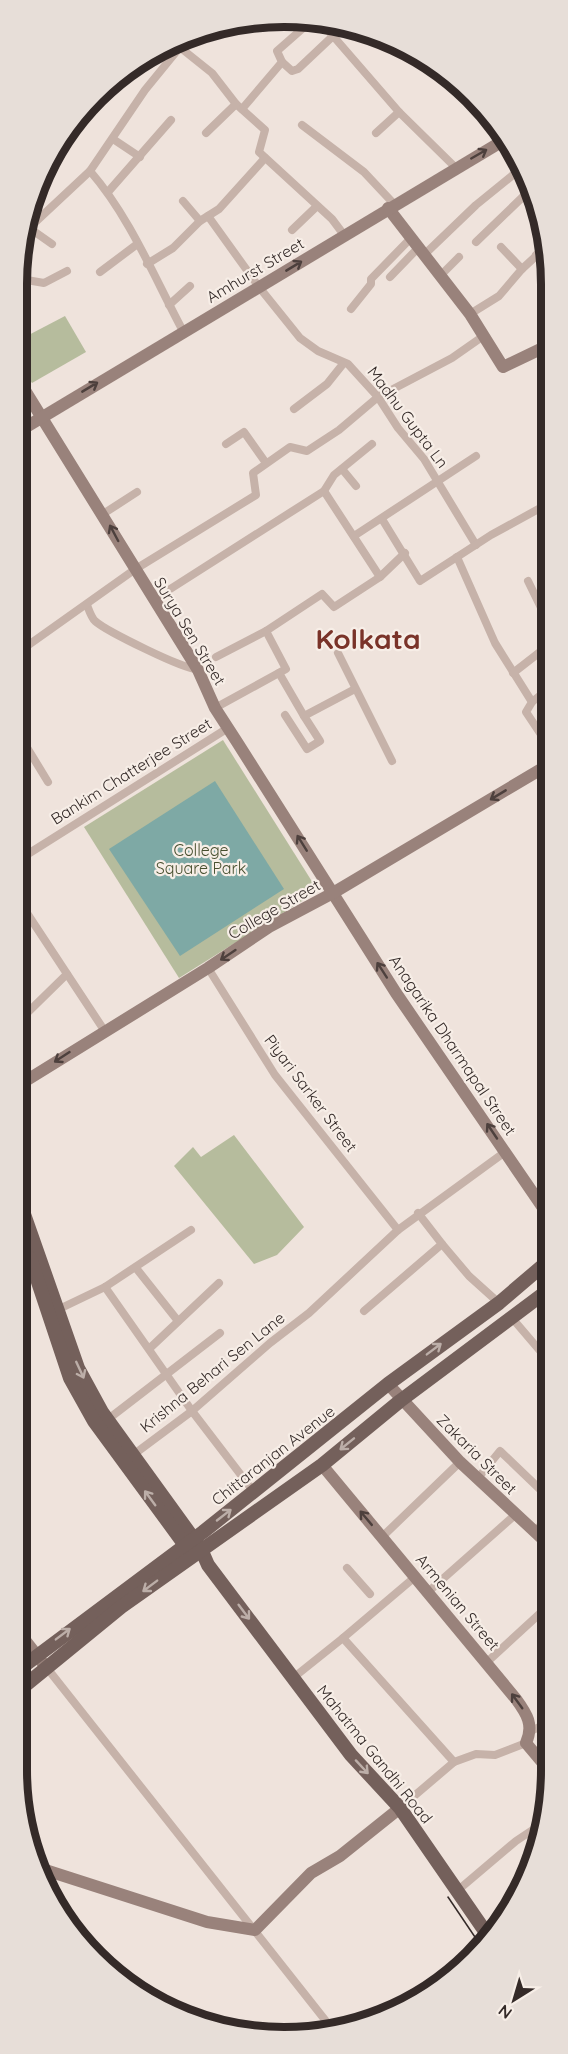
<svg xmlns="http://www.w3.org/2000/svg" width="568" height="2054" font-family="Quicksand,sans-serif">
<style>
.green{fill:#b6bc9d}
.water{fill:#7ea9a5}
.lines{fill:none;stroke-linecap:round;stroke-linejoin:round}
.street{stroke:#c6b2a9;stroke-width:8}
.secondary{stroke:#99827b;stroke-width:12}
.primary{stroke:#74605b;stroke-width:14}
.tram{stroke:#342a28;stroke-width:1.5}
.oneway{stroke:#4d403d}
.oneway2{stroke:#bcaea8}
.labels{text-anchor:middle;stroke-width:4.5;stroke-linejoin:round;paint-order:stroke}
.street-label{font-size:16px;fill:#342a28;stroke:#f7eee7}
.park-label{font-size:16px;fill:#474f2e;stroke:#f7eee7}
.town-label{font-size:28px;font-weight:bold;fill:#7a3329;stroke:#f7eee7}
.rim{fill:none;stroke:#342a28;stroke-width:8}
</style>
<rect width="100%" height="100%" fill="#efe3dc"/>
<!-- green -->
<g class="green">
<polygon points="65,316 86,352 32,383 21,368 21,339"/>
<polygon points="223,740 318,891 179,978 84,827"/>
<polygon points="234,1135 304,1227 277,1255 254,1264 174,1166 193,1147 201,1157"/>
</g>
<!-- water -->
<polygon class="water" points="215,781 284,889 180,956 109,849"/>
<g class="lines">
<!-- street -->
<g class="street">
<polyline points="321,22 399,112 456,168"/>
<polyline points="177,45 212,73 236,104 265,130 259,152 332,219 344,235"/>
<polyline points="282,62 292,71 298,69 333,36"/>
<polyline points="242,109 282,62 277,51 310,22"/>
<polyline points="302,125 364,172 394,204"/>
<polyline points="206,133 236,104"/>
<polyline points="376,133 399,112"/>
<polyline points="113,139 140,157"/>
<path d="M90 171C130 217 154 277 183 331"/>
<polyline points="108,192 171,120"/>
<polyline points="183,201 200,221"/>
<polyline points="208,216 259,287 300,338 318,351 348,364 378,397 398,428 424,459 476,545"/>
<polyline points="25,225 52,244"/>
<polyline points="29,228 90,171 145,90 185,41"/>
<polyline points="292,230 316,207"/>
<polyline points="476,242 531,189"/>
<polyline points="501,247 522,269"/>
<polyline points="425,254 476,205 524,166"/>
<polyline points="536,255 549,272"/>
<polyline points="147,264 173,248 200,221 219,209 265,158"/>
<polyline points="100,272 136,245"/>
<polyline points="441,275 459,257"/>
<polyline points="390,277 418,248"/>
<polyline points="21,279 44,283 67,271"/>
<polyline points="169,305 190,286"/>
<polyline points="351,309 371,284 371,279 410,239"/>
<polyline points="470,314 499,296 522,269 548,245"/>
<polyline points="294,409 327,384 343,364"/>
<polyline points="226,444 244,432 266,463"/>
<polyline points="342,469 356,486"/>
<polyline points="324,491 380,577"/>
<polyline points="103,514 137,492"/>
<polyline points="382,519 420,581 491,535 544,506"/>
<polyline points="354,536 476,456"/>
<polyline points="457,557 495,643 532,702 526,712 548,745"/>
<polyline points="528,581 549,624"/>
<polyline points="153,600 324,491 334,475 372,444"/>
<path d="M87 605C89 610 91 617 95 621 106 631 187 671 197 669"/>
<polyline points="20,651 134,570 256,495 253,473 290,447 307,451 339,430 378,397 452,358 482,337"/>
<polyline points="338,653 392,761"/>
<polyline points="216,657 266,631 322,594 334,607 380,577 405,553"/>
<polyline points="279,673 304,716 355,689"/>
<polyline points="513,673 549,645"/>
<polyline points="532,702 548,689"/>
<polyline points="215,708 286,669 266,631"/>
<polyline points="285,715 307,749 320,741 304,716"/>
<polyline points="20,736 48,782"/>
<polyline points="20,859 228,728"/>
<polyline points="19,901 104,1030"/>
<polyline points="208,968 275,1075 398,1230"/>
<polyline points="19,1021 67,974"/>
<polyline points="442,1244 469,1276 499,1303"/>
<polyline points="136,1268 178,1321"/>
<polyline points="105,1287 192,1411 254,1492"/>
<polyline points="57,1310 105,1287 191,1230"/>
<polyline points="364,1311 442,1244 418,1213"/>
<polyline points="512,1318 547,1359"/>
<polyline points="150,1348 219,1283"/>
<polyline points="107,1420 220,1333"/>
<polyline points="133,1455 192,1411 270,1343 309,1313 398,1230 505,1152"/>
<polyline points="478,1478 500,1451 547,1496"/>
<polyline points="536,1532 547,1515"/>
<polyline points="382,1537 460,1462"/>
<polyline points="347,1568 370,1594"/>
<polyline points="428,1592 515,1515"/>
<polyline points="343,1638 415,1577"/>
<polyline points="486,1663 547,1607"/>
<polyline points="47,1668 333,2030"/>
<polyline points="293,1678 343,1638 454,1762"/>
<polyline points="531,1731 547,1723"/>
<polyline points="400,1808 454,1762 476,1754 495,1755 526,1743"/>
<polyline points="457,1891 516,1841 546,1821"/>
</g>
<!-- secondary -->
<g class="secondary">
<polyline points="388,208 470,314 503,367 549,345"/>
<polyline points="21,384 198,670 215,708 237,742 396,993 548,1215"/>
<polyline points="21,430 506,139"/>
<polyline points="19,1085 208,968 269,927 333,893 548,765"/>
<polyline points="388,1384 460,1462 547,1543"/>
<path d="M322 1465 516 1699C527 1714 534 1725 526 1743L547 1768"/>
<polyline points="17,1630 42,1662"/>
<polyline points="36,1867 207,1922 255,1930 311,1873 340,1856 400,1808"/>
<polyline points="77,1937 90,1952"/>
</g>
<!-- primary -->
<g class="primary">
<polyline points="18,1197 78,1368 102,1412 201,1549 208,1565 351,1755 400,1808 489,1937"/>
<polyline points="30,1258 70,1378 94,1421 190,1552"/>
<polyline points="17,1671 203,1532 388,1384 499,1303 547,1262"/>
<polyline points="17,1692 121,1607 322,1465 400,1401 547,1291"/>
</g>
<!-- tram -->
<polyline class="tram" points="448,1897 481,1946"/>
</g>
<!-- one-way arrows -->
<defs><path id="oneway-shaft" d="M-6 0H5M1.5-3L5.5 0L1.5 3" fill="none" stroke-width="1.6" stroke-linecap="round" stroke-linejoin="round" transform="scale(1.5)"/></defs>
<g class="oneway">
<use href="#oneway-shaft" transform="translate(479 154) rotate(-30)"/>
<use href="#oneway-shaft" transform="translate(294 266) rotate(-31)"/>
<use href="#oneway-shaft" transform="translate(90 387) rotate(-31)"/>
<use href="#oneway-shaft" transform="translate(114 533) rotate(-118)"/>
<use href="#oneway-shaft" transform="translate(498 795) rotate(149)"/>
<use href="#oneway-shaft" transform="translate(302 843) rotate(-122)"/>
<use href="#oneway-shaft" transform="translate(228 955) rotate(146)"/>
<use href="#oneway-shaft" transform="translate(382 970) rotate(-123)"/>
<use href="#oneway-shaft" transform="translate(62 1057) rotate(147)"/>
<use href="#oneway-shaft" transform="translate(492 1131) rotate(-124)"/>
<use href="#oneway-shaft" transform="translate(366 1518) rotate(-130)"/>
<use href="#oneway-shaft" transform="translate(517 1701) rotate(-126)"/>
</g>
<g class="oneway2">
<use href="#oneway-shaft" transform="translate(434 1349) rotate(-37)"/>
<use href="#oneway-shaft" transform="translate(80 1370) rotate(65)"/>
<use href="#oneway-shaft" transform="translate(347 1444) rotate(141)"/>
<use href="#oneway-shaft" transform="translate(150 1498) rotate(-126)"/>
<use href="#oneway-shaft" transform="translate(224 1515) rotate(-38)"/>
<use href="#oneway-shaft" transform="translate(150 1586) rotate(143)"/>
<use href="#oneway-shaft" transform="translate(244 1612) rotate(53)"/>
<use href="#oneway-shaft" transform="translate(63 1634) rotate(-37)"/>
<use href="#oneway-shaft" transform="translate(362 1767) rotate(47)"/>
</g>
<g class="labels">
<!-- street labels -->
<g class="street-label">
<text transform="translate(255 270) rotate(-31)" y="6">Amhurst Street</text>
<text transform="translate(408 417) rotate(53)" y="6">Madhu Gupta Ln</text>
<text transform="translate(190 631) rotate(59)" y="6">Surya Sen Street</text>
<text transform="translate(131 771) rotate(-32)" y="6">Bankim Chatterjee Street</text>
<text transform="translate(274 909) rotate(-30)" y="6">College Street</text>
<text transform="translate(453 1045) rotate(56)" y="6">Anagarika Dharmapal Street</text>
<text transform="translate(311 1093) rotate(53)" y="6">Piyari Sarker Street</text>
<text transform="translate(212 1372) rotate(-39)" y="6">Krishna Behari Sen Lane</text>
<text transform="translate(477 1454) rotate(45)" y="6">Zakaria Street</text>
<text transform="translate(273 1455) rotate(-38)" y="6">Chittaranjan Avenue</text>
<text transform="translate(458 1602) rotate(50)" y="6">Armenian Street</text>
<text transform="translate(375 1754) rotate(51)" y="6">Mahatma Gandhi Road</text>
</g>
<!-- park labels -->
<g class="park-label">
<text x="201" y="856">College<tspan x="201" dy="18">Square Park</tspan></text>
</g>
<!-- town labels -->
<g class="town-label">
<text x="368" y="649">Kolkata</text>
</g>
</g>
<!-- crop -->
<path d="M0 0H568V2054H0ZM284 27H284A257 257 0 0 1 541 284V1770A257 257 0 0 1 284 2027H284A257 257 0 0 1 27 1770V284A257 257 0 0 1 284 27Z" fill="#e7ded8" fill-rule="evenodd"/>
<path class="rim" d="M284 27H284A257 257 0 0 1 541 284V1770A257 257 0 0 1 284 2027H284A257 257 0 0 1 27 1770V284A257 257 0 0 1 284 27Z"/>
<!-- north arrow -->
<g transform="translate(514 2000) rotate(217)" stroke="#f7eee7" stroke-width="4.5" paint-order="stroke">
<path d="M0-4.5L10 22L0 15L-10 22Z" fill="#342a28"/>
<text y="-9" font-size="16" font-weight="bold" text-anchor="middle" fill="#342a28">N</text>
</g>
</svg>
